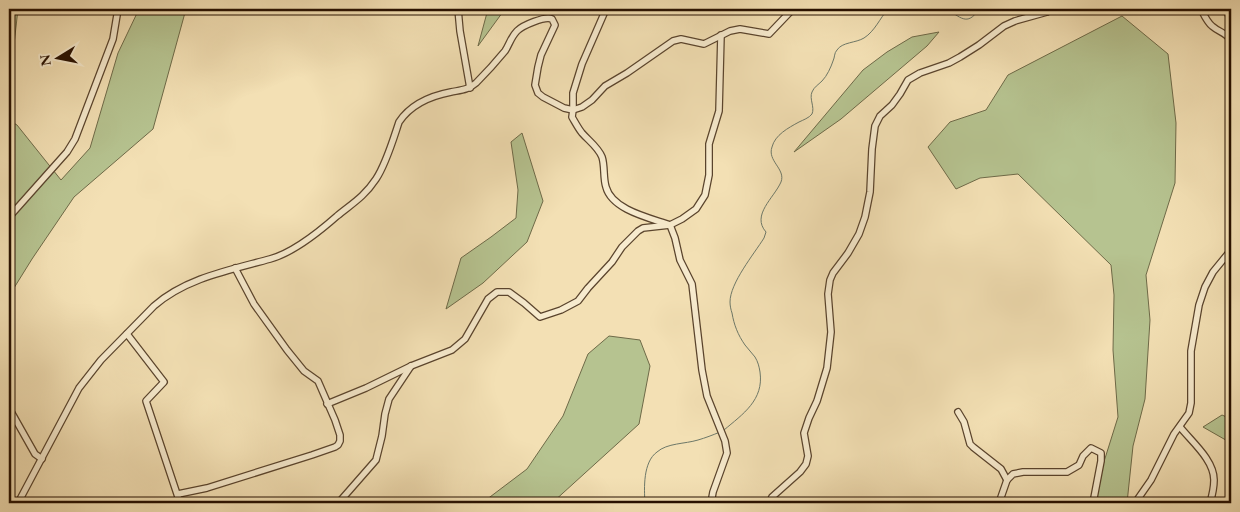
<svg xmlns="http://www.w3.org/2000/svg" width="1240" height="512" font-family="'EB Garamond',serif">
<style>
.green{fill:#b6c390;stroke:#6e6a48}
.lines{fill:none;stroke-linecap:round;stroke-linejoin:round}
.stream{stroke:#6d7868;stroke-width:1}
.minor-casing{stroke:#5a442d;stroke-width:8}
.minor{stroke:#f7ebce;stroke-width:5.5}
</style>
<rect width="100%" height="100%" fill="#f3e0b4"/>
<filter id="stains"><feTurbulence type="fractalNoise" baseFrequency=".004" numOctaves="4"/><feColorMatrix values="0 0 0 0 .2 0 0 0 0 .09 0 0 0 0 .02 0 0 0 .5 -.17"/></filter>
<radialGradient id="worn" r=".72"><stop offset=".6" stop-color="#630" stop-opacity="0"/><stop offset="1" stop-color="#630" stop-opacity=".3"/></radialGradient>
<!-- green -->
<g class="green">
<polygon points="9,9 18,9 9,89"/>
<polygon points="139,9 186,9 153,129 74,197 32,259 9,296 9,120 17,125 61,180 90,148 118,53"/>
<polygon points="488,9 505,9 478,46"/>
<polygon points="1122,16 1168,54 1176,123 1175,183 1146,275 1150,320 1145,399 1133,446 1127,503 1091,503 1118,417 1113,350 1114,295 1111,265 1018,174 980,178 956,189 928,147 950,122 986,110 1008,75"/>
<polygon points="939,32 927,46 841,119 794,152 863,70 887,52 912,37"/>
<polygon points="522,133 543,201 527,242 483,283 446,309 461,258 491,237 516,218 518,190 511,142"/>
<polygon points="609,336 640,340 650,366 639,424 552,503 482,503 527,469 563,416 588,354"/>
<polygon points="1222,415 1231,419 1231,443 1203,427"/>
</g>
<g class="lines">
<!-- stream -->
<g class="stream">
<path d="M946 9C960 16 967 28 979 9"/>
<path d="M724 430C743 414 764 400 760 372 759 366 758 362 755 357 752 353 748 349 745 345 738 335 734 325 732 313 731 310 730 306 730 302 730 283 754 254 764 238L766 232C751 215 774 198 781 182 786 169 767 161 772 147 775 135 788 128 799 122 803 120 809 118 812 114 815 107 809 99 812 92 814 87 818 85 822 81 827 76 831 67 833 61 835 57 834 53 837 50 842 42 856 43 864 38 875 31 880 18 888 9"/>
<path d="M645 503C644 488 643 462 657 452 667 443 685 444 698 440 705 438 713 435 720 432"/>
</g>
<defs>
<g id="minor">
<polyline points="458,9 460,31 470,88"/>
<path d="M606 9 582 64 573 93V110L572 117C575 122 578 128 582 133 589 141 598 147 602 157 605 166 603 178 606 187 612 210 650 218 670 225L675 238 680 260 692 284 702 370 707 396 725 441 727 453 713 492 711 503"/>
<path d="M1201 9C1204 15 1207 22 1212 26 1220 33 1226 32 1231 41"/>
<polyline points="1227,9 1231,25"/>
<polyline points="9,219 10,216 67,152 75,139 113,39 118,9"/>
<polyline points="127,334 164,382 146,401 180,503"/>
<polyline points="327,404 366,388 411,366 452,350 465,339 488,299 497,292 509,292 524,303 540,317 561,310 578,301 588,288 612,262 622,247 638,231 643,228 670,225 682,219 696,209 705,195 709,175 709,144 719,111 721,35"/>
<polyline points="9,408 35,454 42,459"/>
<polyline points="958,412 964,422 970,444 973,447 1001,469 1007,480"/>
<path d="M1180 427C1192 442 1214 460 1214 480 1214 487 1212 496 1210 503"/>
<polyline points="178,494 207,488 312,455 335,447 338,445 340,441 340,435 335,420 318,381 304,371 287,350 254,304 235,268"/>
<path d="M18 503 79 388 101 360 154 306C186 278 230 270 270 259 292 253 320 231 337 216 353 203 364 197 376 179 386 164 393 140 399 122 411 104 430 96 451 92 461 90 468 90 476 83 486 73 496 62 505 51 509 45 511 37 517 31 523 25 545 16 552 19L555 25 541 55 538 67 535 85 538 93 543 97 564 108 573 110 582 107 592 100 605 86 627 73 673 41 681 39 704 44 730 31 740 29 769 34 790 12 795 9"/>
<polyline points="218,503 223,503"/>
<polyline points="336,503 341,500 376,460 382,436 385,414 389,399 411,366"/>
<polyline points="769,503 772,497 800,472 806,464 808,456 804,433 809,418 817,401 827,368 831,332 828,294 830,280 833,273 848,253 859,234 865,217 870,192 872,149 875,126 880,116 892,105 900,94 908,80 920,73 949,63 960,57 979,45 1004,26 1015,21 1047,12 1051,9"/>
<polyline points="999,503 1007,480 1013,474 1023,472 1067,472 1079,465 1083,456 1091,448 1101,453 1101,461 1093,503"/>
<polyline points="1135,503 1151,480 1174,434 1189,413 1191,403 1191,351 1199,305 1205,287 1213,272 1231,250"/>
</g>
</defs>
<!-- minor casing -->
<use href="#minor" class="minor-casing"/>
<!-- minor -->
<use href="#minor" class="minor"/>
</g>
<!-- margin -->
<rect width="1240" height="512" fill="none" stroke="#f3e0b4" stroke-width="30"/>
<rect x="10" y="10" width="1220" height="492" fill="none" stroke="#271000" stroke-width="2.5"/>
<rect x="15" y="15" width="1210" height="482" fill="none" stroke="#271000"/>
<!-- north arrow -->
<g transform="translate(58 58) rotate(260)" stroke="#f7ebce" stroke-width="4" paint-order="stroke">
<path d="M0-4L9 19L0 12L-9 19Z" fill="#271000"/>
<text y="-8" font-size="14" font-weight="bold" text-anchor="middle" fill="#271000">N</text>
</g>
<rect width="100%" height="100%" filter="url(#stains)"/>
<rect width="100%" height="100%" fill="url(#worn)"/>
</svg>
